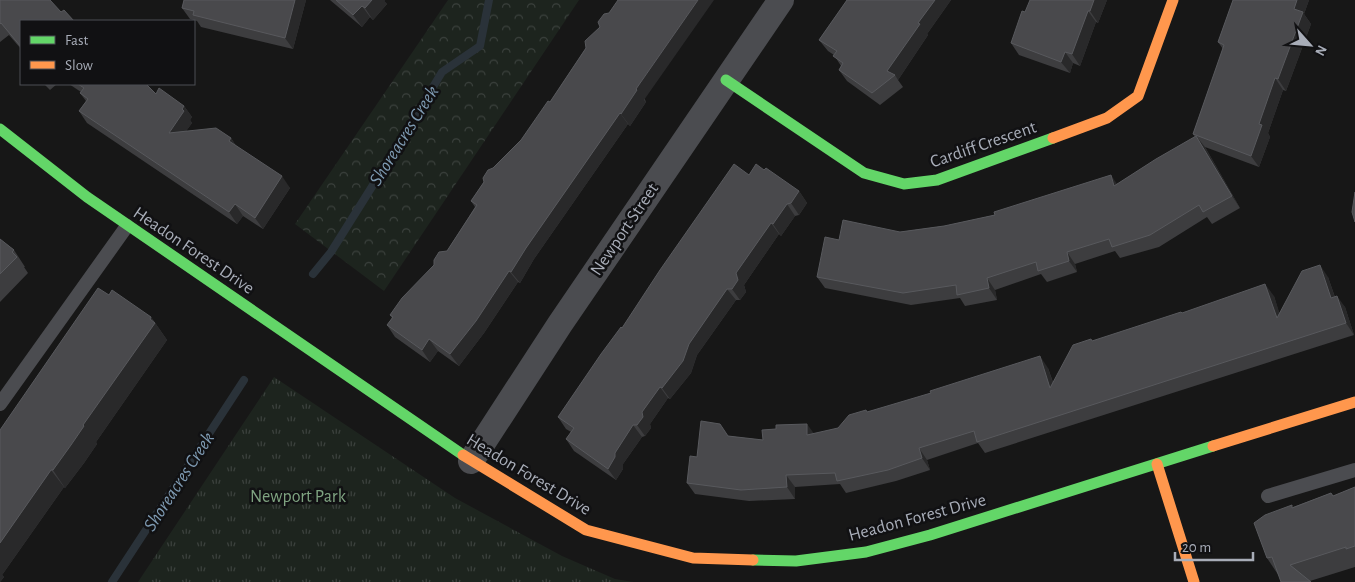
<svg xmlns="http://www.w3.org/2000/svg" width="1355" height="582" font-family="'Alegreya Sans',sans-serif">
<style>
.forest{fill:url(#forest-crowns)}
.park{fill:url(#park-tufts)}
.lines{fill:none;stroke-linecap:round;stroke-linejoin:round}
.stream{stroke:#2a3239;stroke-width:8}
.lane{stroke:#4b4c50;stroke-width:14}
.street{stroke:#4b4c50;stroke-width:26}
.fast{stroke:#63d668;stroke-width:11}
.slow{stroke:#ff974d;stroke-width:11}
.wall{fill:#3d3d3f}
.shaded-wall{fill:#29292a}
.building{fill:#49494c;stroke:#58595d}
.labels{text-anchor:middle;stroke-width:5;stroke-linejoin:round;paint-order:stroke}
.street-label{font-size:18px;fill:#a8adb8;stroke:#111113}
.park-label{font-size:18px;fill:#7fa381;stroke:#111113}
.water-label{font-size:19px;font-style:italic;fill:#7f9bb3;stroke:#111113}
</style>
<defs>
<pattern id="forest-crowns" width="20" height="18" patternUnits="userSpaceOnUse" patternTransform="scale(1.25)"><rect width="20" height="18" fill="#1d241e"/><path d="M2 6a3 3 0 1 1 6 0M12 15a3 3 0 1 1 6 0" fill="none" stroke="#3b413d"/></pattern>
<pattern id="park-tufts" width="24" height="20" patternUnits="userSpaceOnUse" patternTransform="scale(1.25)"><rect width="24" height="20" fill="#1d241e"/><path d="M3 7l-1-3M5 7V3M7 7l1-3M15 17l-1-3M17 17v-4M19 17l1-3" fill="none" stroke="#3b413d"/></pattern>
</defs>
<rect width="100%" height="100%" fill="#171717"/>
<!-- forest -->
<polygon class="forest" points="448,0 579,0 384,291 295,224"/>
<!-- park -->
<polygon class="park" points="274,377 455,498 562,556 615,579 633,582 138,582"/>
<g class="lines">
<!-- stream -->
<g class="stream">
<polyline points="313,274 331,252 400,142 442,72 480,46 489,0"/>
<polyline points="112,582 244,380"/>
</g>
<!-- lane -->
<g class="lane">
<polyline points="0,404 127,226"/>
<polyline points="1268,496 1355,470"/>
</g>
<!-- street -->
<polyline class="street" points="471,461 560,324 781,0"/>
<!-- fast -->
<g class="fast">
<polyline points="726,80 864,173 904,184 937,180 1053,138"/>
<polyline points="0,129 87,197 463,455"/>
<polyline points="753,560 796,561 866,552 930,535 1213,446"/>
</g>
<!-- slow -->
<g class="slow">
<polyline points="1053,138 1107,118 1138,96 1173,0"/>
<polyline points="1213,446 1355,402"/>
<polyline points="463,455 586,530 693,558 753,560"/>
<polyline points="1157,464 1194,582"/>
</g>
</g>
<!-- wall -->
<g class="wall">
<polygon points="0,0 61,12 74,21 21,21 21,49 9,35 0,42"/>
<polygon points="184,0 306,0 293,49 201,27 197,21 190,19 182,8"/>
<polygon points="330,0 385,0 384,1 387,4 373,20 370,17 362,27"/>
<polygon points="847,0 951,0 927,34 928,35 898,80 903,87 880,105 847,81 839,70 841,66 834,55 828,51 819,40"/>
<polygon points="1107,0 1098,23 1096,22 1080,66 1073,63 1070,73 1019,55 1011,43 1025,12"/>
<polygon points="1233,0 1309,0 1304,14 1311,24 1286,91 1283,90 1268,133 1270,137 1259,167 1205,147 1240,208 1212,224 1207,217 1159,247 1120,258 1115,251 1075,264 1077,272 1047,282 1041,274 995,290 997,300 965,306 960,298 911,305 825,288 817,277 839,240 944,226 995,215 1117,184 1195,137 1193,134 1223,49 1218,42"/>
<polygon points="609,13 646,102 630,126 628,124 534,259 520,283 518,282 484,333 459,366 438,351 430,362 395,337 387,325 392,318 390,315 447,251 475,207 471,201 493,168 521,140 550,102"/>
<polygon points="44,84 57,84 50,90"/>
<polygon points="69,84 146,84 156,94 184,106 192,117 190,120 192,123 186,131 231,138 236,146 290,188 263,229 243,216 237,224 87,123 79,111 86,101 80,93 81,92"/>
<polygon points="764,170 799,191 807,203 799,215 795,216 781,236 779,234 744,285 746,292 740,300 736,300 697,355 691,373 670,399 668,398 650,424 651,428 645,436 642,437 623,464 623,469 616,480 574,451 566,439 571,432 566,429 558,417 622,328 749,175"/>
<polygon points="0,239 14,250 25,267 24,267 28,273 0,302"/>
<polygon points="1328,277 1335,297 1345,307 1354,335 985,453 978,443 927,460 930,470 896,481 846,493 840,484 795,487 795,499 749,501 695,494 687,483 697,457 728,436 763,440 814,434 838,428 868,412 1048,368 1053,382 1093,341 1182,313 1274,296 1279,313"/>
<polygon points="109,295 151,317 167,340 96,442 97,444 84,463 65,488 64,487 2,575 4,577 0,582 0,430"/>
<polygon points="1355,487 1355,567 1310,581 1279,576 1267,558 1293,507 1331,493 1333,496"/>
</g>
<!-- shaded-wall -->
<g class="shaded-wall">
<polygon points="295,0 306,0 293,49 285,38"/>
<polygon points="372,0 385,0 384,1 387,4 373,20 365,8"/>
<polygon points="698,0 714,0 644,100 646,102 630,126 621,114 636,89"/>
<polygon points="935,0 951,0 927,34 928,35 898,80 895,75 887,71 918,23"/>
<polygon points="1094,0 1107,0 1098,23 1090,11"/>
<polygon points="1297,0 1309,0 1304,14 1311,24 1286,91 1278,79 1294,9"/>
<polygon points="362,6 370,17 362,27 353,15"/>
<polygon points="1088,11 1096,22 1080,66 1072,54"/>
<polygon points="1065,52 1073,63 1070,73 1061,62"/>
<polygon points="1275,78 1283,90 1268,133 1270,137 1259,167 1251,156 1259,124"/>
<polygon points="184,106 192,117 190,120 192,123 177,144 169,133"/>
<polygon points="620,113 628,124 534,259 520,283 511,272 526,248"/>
<polygon points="1196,136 1205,147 1240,208 1232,196"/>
<polygon points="231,138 239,150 229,141"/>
<polygon points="1111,175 1119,187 1114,186"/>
<polygon points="282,176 290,188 263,229 255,218"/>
<polygon points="799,191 807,203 799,215 791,203"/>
<polygon points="235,204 243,216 237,224 229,212"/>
<polygon points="787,204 795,216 781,236 773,224"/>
<polygon points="771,223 779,234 744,285 746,292 740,300 732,289 736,273"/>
<polygon points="1067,252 1075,264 1077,272 1069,261"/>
<polygon points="1320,265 1328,277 1339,310 1331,298"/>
<polygon points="509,271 518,282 484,333 459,366 450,354"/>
<polygon points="987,278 995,290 997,300 989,288"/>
<polygon points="1265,284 1274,296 1285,330 1277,318"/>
<polygon points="727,289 736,300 697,355 691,373 670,399 662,388 689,344"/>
<polygon points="1337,296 1345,307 1354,335 1346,323"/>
<polygon points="151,317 167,340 96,442 97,444 84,463 65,488 53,470 83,425"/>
<polygon points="429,339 438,351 430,362 422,350"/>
<polygon points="1040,356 1048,368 1058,399 1050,388"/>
<polygon points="660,387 668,398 650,424 651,428 645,436 637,425 642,412"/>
<polygon points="807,424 815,435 807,435"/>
<polygon points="633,425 642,437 623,464 623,469 616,480 608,469 615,453"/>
<polygon points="919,448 927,460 930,470 922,458"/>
<polygon points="51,470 64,487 2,575 4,577 0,582 0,543"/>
<polygon points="786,475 795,487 795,499 787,487"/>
</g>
<!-- building -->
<g class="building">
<polygon points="0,0 50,0 61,12 64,10 74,21 21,21 21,47 1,23 0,24"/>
<polygon points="184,0 295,0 285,38 193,15 194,11 182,8"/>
<polygon points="336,0 372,0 365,8 362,6 353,15"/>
<polygon points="618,0 698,0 636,89 637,90 621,114 620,113 526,248 511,272 509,271 476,321 450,354 429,339 422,350 387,325 393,317 390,315 402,298 434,265 434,260 439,252 447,251 477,205 471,201 484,182 483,178 488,170 493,168 521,140 548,101 550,102 586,48 585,41 600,27 598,22 604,14 609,13"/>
<polygon points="847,0 935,0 918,23 920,24 887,71 895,75 872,93 839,70 843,63 833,56 837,51 819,40"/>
<polygon points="1030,0 1094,0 1090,11 1088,11 1072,54 1065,52 1061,62 1011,43 1022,11 1025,12"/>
<polygon points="1233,0 1297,0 1294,9 1303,12 1278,79 1275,78 1259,124 1262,125 1251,156 1193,134 1224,45 1218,42"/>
<polygon points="78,84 146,84 156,94 159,88 184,106 182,109 184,111 169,133 216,128 231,138 229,141 282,176 255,218 235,204 229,212 79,111 88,99 80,93 84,88"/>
<polygon points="1196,136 1232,196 1203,212 1199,205 1150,235 1112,247 1109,239 1067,252 1069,261 1038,271 1036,262 987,278 989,288 957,295 956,285 903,293 817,277 825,237 839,240 843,220 900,232 944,226 995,215 994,212 1111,175 1114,186 1156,159"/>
<polygon points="734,164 749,175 756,164 764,170 766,168 799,191 791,203 787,204 773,224 771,223 736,273 738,280 732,289 727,289 689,344 683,361 662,388 660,387 642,412 643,417 637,425 633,425 615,453 615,457 608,469 566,439 574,428 558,417 601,354 621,327 622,328 660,270"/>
<polygon points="1355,192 1355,222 1352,212"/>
<polygon points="0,239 14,250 12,252 17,257 0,274"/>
<polygon points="1320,265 1331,298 1337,296 1346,323 977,442 974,431 919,448 922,458 888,470 837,481 835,473 786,475 787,487 741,490 687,483 690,456 697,457 701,421 720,424 728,436 763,440 762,430 776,429 776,425 807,424 807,435 838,428 849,415 866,410 867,412 931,393 930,391 1040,356 1050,388 1073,345 1091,339 1092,341 1181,312 1182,313 1265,284 1277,318 1302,271"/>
<polygon points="98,288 109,295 112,290 151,317 150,319 155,323 83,425 84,426 71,445 53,470 51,470 0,543 0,430"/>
<polygon points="1355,487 1355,546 1346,549 1346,547 1290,565 1311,582 1281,582 1272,557 1267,558 1254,523 1265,515 1292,505 1292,508 1331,493 1333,496"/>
</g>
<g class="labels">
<!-- street labels -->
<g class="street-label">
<text transform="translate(983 144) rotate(-19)" y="6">Cardiff Crescent</text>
<text transform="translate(624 229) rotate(-56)" y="6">Newport Street</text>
<text transform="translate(194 250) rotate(34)" y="6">Headon Forest Drive</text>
<text transform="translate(529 474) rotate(31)" y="6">Headon Forest Drive</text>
<text transform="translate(917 517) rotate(-15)" y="6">Headon Forest Drive</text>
</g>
<!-- park labels -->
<g class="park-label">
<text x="298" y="502">Newport Park</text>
</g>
<!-- water labels -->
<g class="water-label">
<text transform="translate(403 135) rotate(-58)" y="7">Shoreacres Creek</text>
<text transform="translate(178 481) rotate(-57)" y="7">Shoreacres Creek</text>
</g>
</g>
<!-- legend -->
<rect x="20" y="20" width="175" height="65" fill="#111113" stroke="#4d4f55"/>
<rect x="30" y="36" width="25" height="8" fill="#63d668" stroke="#4d4f55"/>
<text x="65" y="45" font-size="15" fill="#a8adb8">Fast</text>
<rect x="30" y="61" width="25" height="8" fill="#ff974d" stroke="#4d4f55"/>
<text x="65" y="70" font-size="15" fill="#a8adb8">Slow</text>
<!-- north arrow -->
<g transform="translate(1310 45) rotate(117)" stroke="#111113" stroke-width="4" paint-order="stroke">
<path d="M0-4L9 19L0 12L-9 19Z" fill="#a8adb8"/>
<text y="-8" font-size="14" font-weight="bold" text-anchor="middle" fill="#a8adb8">N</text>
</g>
<!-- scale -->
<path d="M1175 552v8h78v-8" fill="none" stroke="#a8adb8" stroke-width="2.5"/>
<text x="1182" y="552" font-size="15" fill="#a8adb8" stroke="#111113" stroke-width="4" paint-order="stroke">20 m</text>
</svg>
